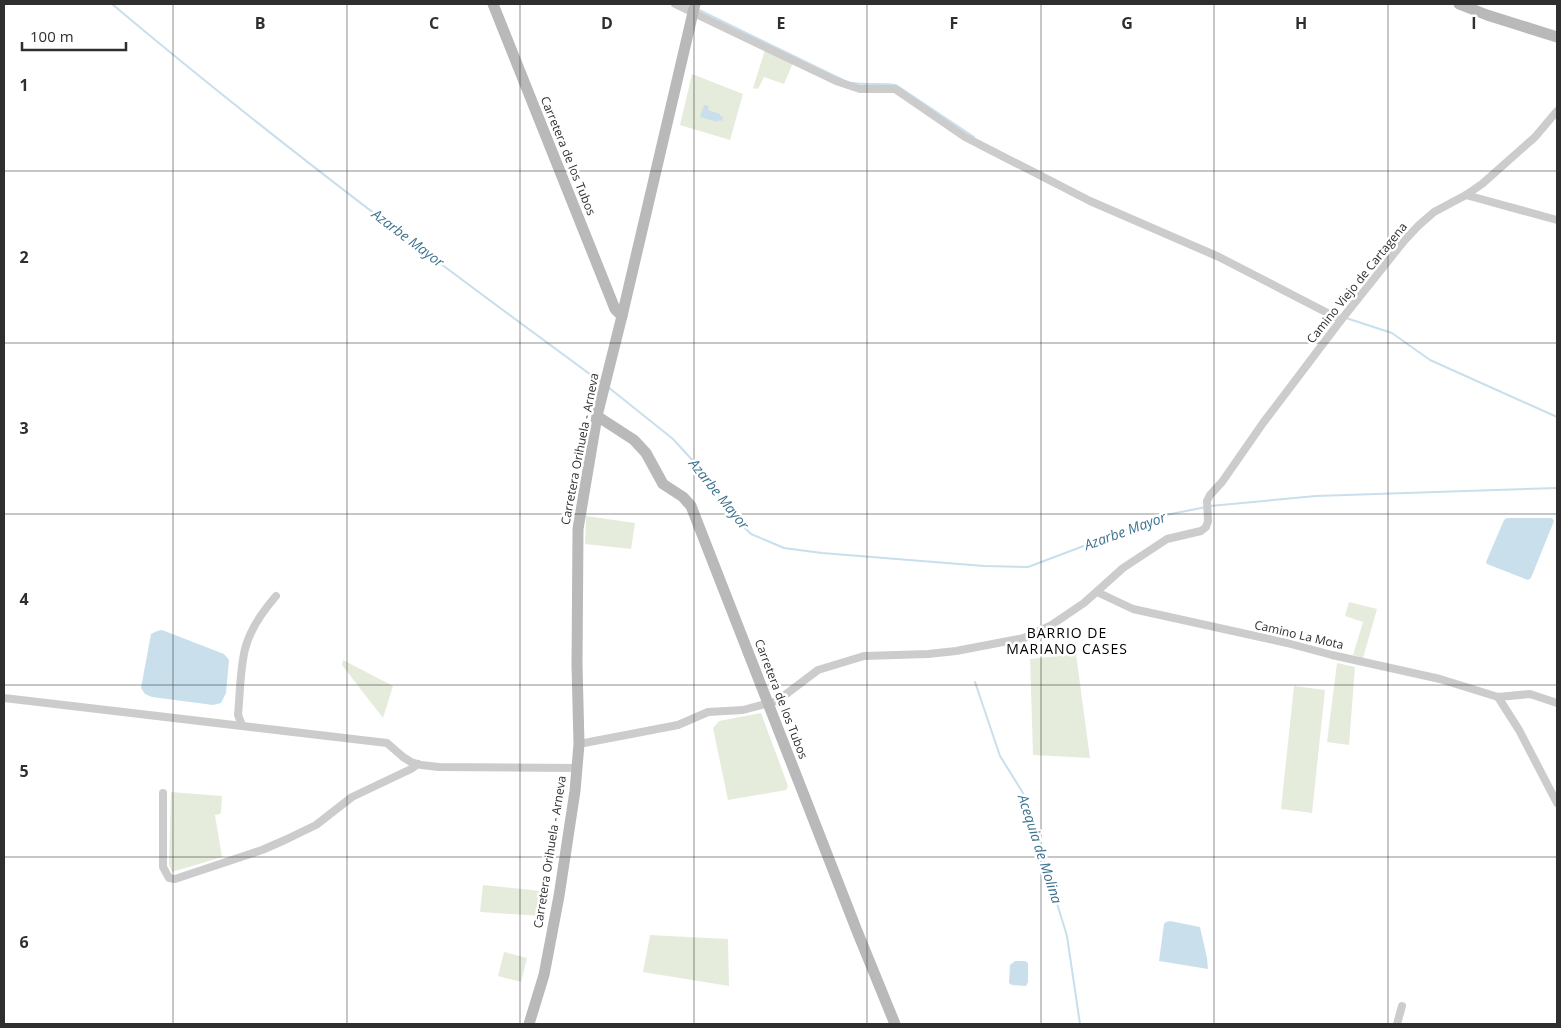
<svg xmlns="http://www.w3.org/2000/svg" width="1561" height="1028" font-family="'Open Sans',sans-serif">
<style>
.green{fill:#e5ecdc}
.water{fill:#c9dfeb}
.lines{fill:none;stroke-linecap:round;stroke-linejoin:round}
.stream{stroke:#c9dfeb;stroke-width:2}
.street{stroke:#ccc;stroke-width:8}
.secondary{stroke:#b9b9b9;stroke-width:11}
.grid{fill:none;stroke:#2f2f2f;stroke-width:1;stroke-opacity:0.55}
.labels{text-anchor:middle;stroke-width:5;stroke-linejoin:round;paint-order:stroke}
.street-label{font-size:12px;fill:#2f2f2f;stroke:#fff}
.water-label{font-size:14px;font-style:italic;fill:#3d7390;stroke:#fff}
.neighbourhood-label{font-size:14px;letter-spacing:1px;fill:#000;stroke:#fff}
.grid-label{font-size:16px;text-anchor:middle;font-weight:bold;fill:#2f2f2f;stroke:#fff;stroke-width:5;stroke-linejoin:round;paint-order:stroke}
</style>
<rect width="100%" height="100%" fill="#fff"/>
<!-- green -->
<g class="green">
<polygon points="765,50 793,63 784,84 764,77 758,89 753,88"/>
<polygon points="692,74 743,94 730,140 680,125"/>
<polygon points="586,516 635,523 631,549 585,544"/>
<polygon points="1349,602 1377,609 1363,658 1353,655 1363,622 1345,616"/>
<polygon points="1076,654 1090,758 1033,755 1030,659"/>
<polygon points="343,660 393,686 383,718 342,665"/>
<polygon points="1337,663 1355,667 1349,745 1327,742"/>
<polygon points="1294,686 1325,690 1312,813 1281,809"/>
<polygon points="761,713 788,786 786,790 728,800 713,728 719,721"/>
<polygon points="171,792 222,796 221,812 220,814 215,815 222,857 172,872 169,864"/>
<polygon points="483,885 550,892 542,916 480,912"/>
<polygon points="650,935 728,939 729,986 643,972"/>
<polygon points="504,952 527,958 521,982 498,976"/>
</g>
<!-- water -->
<g class="water">
<polygon points="704,105 709,106 708,110 720,114 720,116 723,117 722,121 719,120 718,122 700,117"/>
<polygon points="1507,518 1552,518 1554,521 1531,578 1528,580 1487,564 1486,562 1504,520"/>
<polygon points="162,630 224,654 229,660 226,693 221,703 213,705 152,697 145,694 141,688 151,634 157,631"/>
<polygon points="1170,921 1200,927 1207,958 1208,969 1159,961 1164,924 1166,922"/>
<polygon points="1015,961 1025,961 1028,963 1028,982 1026,986 1012,985 1009,983 1010,965"/>
</g>
<g class="lines">
<!-- stream -->
<g class="stream">
<path d="M112 4C270 137 435 261 602 383"/>
<polyline points="684,4 690,7"/>
<polyline points="699,10 843,80"/>
<path d="M853 83C867 85 881 83 896 85L974 137"/>
<polyline points="1346,318 1392,333 1430,360 1557,417"/>
<polyline points="608,387 673,439 706,475 730,513 751,534 784,548 822,553 984,566 1028,567 1166,515 1206,507"/>
<polyline points="1210,506 1316,496 1557,488"/>
<polyline points="975,682 1000,756 1023,793 1067,936 1080,1024"/>
</g>
<!-- street -->
<g class="street">
<polyline points="675,4 836,81 860,89 895,89 965,137 1090,201 1219,257 1341,320"/>
<polyline points="1466,195 1557,220"/>
<polyline points="1097,592 1133,609 1287,643 1332,655 1440,679 1498,697 1530,694 1557,703"/>
<polyline points="1498,697 1519,730 1557,803"/>
<polyline points="4,698 387,743 403,757 411,762 421,765 439,767 577,768"/>
<path d="M242 725 238 715C240 694 240 670 245 649 250 629 263 611 276 596"/>
<polyline points="579,744 678,725 708,712 743,710 777,701 818,670 864,656 928,654 956,651 1024,638 1050,626 1084,603 1123,568 1167,539 1201,531 1206,527 1208,521 1207,501 1210,495 1222,482 1263,423 1341,320 1404,241 1418,226 1434,212 1466,195 1482,184 1535,137 1557,111"/>
<polyline points="163,793 163,867 169,878 175,879 262,850 285,840 316,825 352,797 411,769 418,764"/>
<polyline points="1397,1024 1402,1006"/>
</g>
<!-- secondary -->
<g class="secondary">
<polyline points="493,4 615,309 622,316"/>
<polyline points="1459,4 1487,15 1557,37"/>
<polyline points="597,416 634,440 646,453 663,484 683,497 691,506 857,931 895,1024"/>
<polyline points="529,1024 544,975 559,896 575,791 579,744 577,665 578,529 597,416 622,316 695,4"/>
</g>
</g>
<!-- grid -->
<path class="grid" d="M173 4V1024M347 4V1024M520 4V1024M694 4V1024M867 4V1024M1041 4V1024M1214 4V1024M1388 4V1024M4 171H1557M4 343H1557M4 514H1557M4 685H1557M4 857H1557"/>
<g class="labels">
<!-- street labels -->
<g class="street-label">
<text transform="translate(568 156) rotate(68)" y="4">Carretera de los Tubos</text>
<text transform="translate(1357 283) rotate(-51)" y="4">Camino Viejo de Cartagena</text>
<text transform="translate(580 449) rotate(-79)" y="4">Carretera Orihuela - Arneva</text>
<text transform="translate(1299 635) rotate(13)" y="4">Camino La Mota</text>
<text transform="translate(781 699) rotate(69)" y="4">Carretera de los Tubos</text>
<text transform="translate(550 852) rotate(-81)" y="4">Carretera Orihuela - Arneva</text>
</g>
<!-- water labels -->
<g class="water-label">
<text transform="translate(408 238) rotate(37)" y="5">Azarbe Mayor</text>
<text transform="translate(719 494) rotate(51)" y="5">Azarbe Mayor</text>
<text transform="translate(1125 531) rotate(-20)" y="5">Azarbe Mayor</text>
<text transform="translate(1040 849) rotate(72)" y="5">Acequia de Molina</text>
</g>
<!-- neighbourhood labels -->
<g class="neighbourhood-label">
<text x="1067" y="638">BARRIO DE<tspan x="1067" dy="16">MARIANO CASES</tspan></text>
</g>
</g>
<g class="grid-label">
<text x="260" y="29">B</text>
<text x="434" y="29">C</text>
<text x="607" y="29">D</text>
<text x="781" y="29">E</text>
<text x="954" y="29">F</text>
<text x="1127" y="29">G</text>
<text x="1301" y="29">H</text>
<text x="1474" y="29">I</text>
<text x="24" y="91">1</text>
<text x="24" y="263">2</text>
<text x="24" y="434">3</text>
<text x="24" y="605">4</text>
<text x="24" y="777">5</text>
<text x="24" y="948">6</text>
</g>
<!-- border -->
<rect width="1561" height="1028" fill="none" stroke="#2f2f2f" stroke-width="10"/>
<!-- scale -->
<path d="M22 42v8h104v-8" fill="none" stroke="#2f2f2f" stroke-width="2.5"/>
<text x="30" y="42" font-size="15" fill="#2f2f2f" stroke="#ffffff" stroke-width="4" paint-order="stroke">100 m</text>
</svg>
